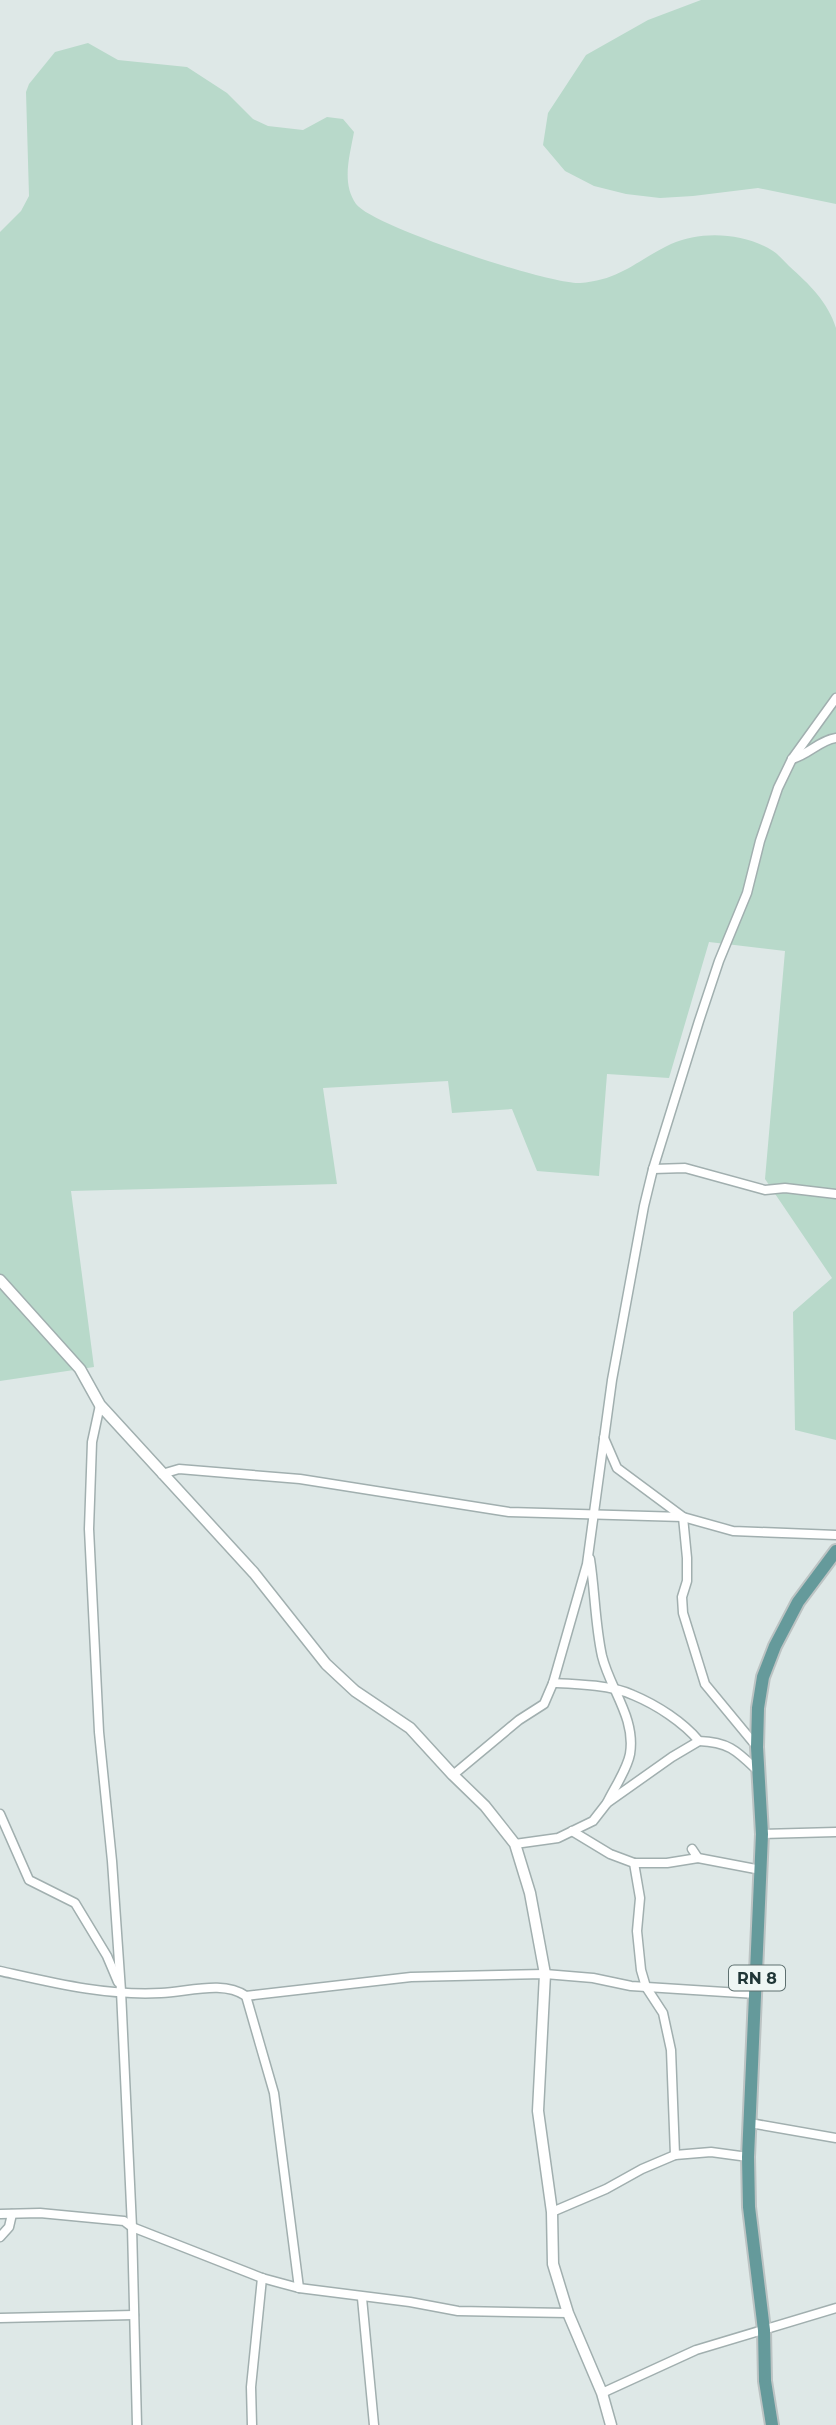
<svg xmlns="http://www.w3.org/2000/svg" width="836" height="2425" font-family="Montserrat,sans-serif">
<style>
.green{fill:#b8d9ca}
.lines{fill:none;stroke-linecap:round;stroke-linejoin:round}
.minor-casing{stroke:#a1afaf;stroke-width:11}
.tertiary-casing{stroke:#a1afaf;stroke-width:13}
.primary-casing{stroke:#bcc3c3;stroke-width:16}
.minor{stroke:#fff;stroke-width:8}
.tertiary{stroke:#fff;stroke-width:10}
.primary{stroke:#659a9b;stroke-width:12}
.labels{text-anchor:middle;stroke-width:6;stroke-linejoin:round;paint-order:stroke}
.shield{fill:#eef6f4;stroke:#5e7070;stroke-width:2}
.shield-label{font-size:16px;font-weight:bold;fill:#203637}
</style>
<rect width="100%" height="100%" fill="#dee8e7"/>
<!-- green -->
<g class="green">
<polygon points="701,0 836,0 836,204 758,188 693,196 660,198 626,194 594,186 565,171 543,145 548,113 586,55 648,20"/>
<path d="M88 43 118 60 187 67 227 93 253 119 268 126 303 130 327 117 343 119 354 132C350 155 341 183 356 204 372 226 550 285 580 283 621 280 637 260 671 244 702 230 745 233 773 251 779 255 784 261 789 266 809 284 828 302 836 328V1440L795 1430 793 1312 832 1278 765 1179 785 951 709 942 669 1078 607 1074 599 1176 537 1171 512 1109 452 1113 448 1081 323 1088 337 1184 71 1191 94 1367 0 1381V232L21 211 29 196 26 92 29 84 55 52Z"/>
</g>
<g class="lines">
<defs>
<g id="minor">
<path d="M792 759C808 755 820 740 836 738"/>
<polyline points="653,1169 685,1168 765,1190 785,1188 836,1194"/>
<polyline points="100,1405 92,1442 89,1529 99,1732 112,1861 121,1991 132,2227 137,2425"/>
<polyline points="604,1438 617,1468 683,1517 687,1558 687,1581 682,1597 683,1613 705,1684 757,1747"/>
<polyline points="162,1474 179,1469 300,1479 509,1512 683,1517 733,1531 836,1535"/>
<path d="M590 1559C595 1591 595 1624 602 1656 610 1689 636 1718 630 1754 627 1770 614 1788 607 1803"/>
<path d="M553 1683C577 1684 611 1685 633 1695 657 1705 683 1722 699 1741 729 1742 737 1751 758 1771"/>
<polyline points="453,1775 519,1720 544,1704 553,1683 587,1564 612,1380 644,1206 653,1169 699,1021 719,961 747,893 760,841 778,788 792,759 836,698"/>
<polyline points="0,1814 29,1880 75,1903 107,1956 118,1982"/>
<polyline points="572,1831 610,1854 634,1863 640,1898 637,1931 641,1970 646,1987 663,2013 671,2050 675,2155"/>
<polyline points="762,1834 836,1832"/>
<polyline points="515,1844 558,1838 593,1821 607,1803 672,1757 699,1741"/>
<polyline points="692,1849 698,1858 761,1870"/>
<polyline points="634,1863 667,1863 698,1858"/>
<path d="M0 1971C54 1983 106 1996 161 1993 188 1992 223 1980 246 1996L274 2093 299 2288"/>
<polyline points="246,1996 411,1977 545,1974 593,1978 631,1986 756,1994"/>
<polyline points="750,2123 836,2138"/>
<polyline points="552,2212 606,2189 642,2169 675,2155 711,2152 748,2157"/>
<polyline points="0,2214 40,2213 124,2221 132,2227 262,2278 299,2288 410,2302 458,2311 568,2313"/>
<polyline points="0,2237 9,2227 12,2214"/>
<polyline points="362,2298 374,2425"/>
<polyline points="0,2318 134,2315"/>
<polyline points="602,2393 696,2350 836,2308"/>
<polyline points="252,2425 251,2387 262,2278"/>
</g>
<polyline id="tertiary" points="0,1280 80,1369 100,1405 254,1573 326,1664 355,1691 410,1728 453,1775 485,1806 515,1844 530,1893 545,1974 538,2111 552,2212 553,2264 568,2313 602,2393 611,2425"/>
<polyline id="primary" points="772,2425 765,2381 764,2330 749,2207 748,2157 762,1834 757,1747 758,1708 763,1677 775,1646 798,1602 836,1551"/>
</defs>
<!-- minor casing -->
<use href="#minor" class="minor-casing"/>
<!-- tertiary casing -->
<use href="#tertiary" class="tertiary-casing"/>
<!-- primary casing -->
<use href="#primary" class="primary-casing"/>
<!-- minor -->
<use href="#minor" class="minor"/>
<!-- tertiary -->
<use href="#tertiary" class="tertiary"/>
<!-- primary -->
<use href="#primary" class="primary"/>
</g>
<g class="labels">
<!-- shield labels -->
<rect class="shield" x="729" y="1965.5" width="56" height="25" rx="5"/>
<g class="shield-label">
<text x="757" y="1984">RN 8</text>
</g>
</g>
</svg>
